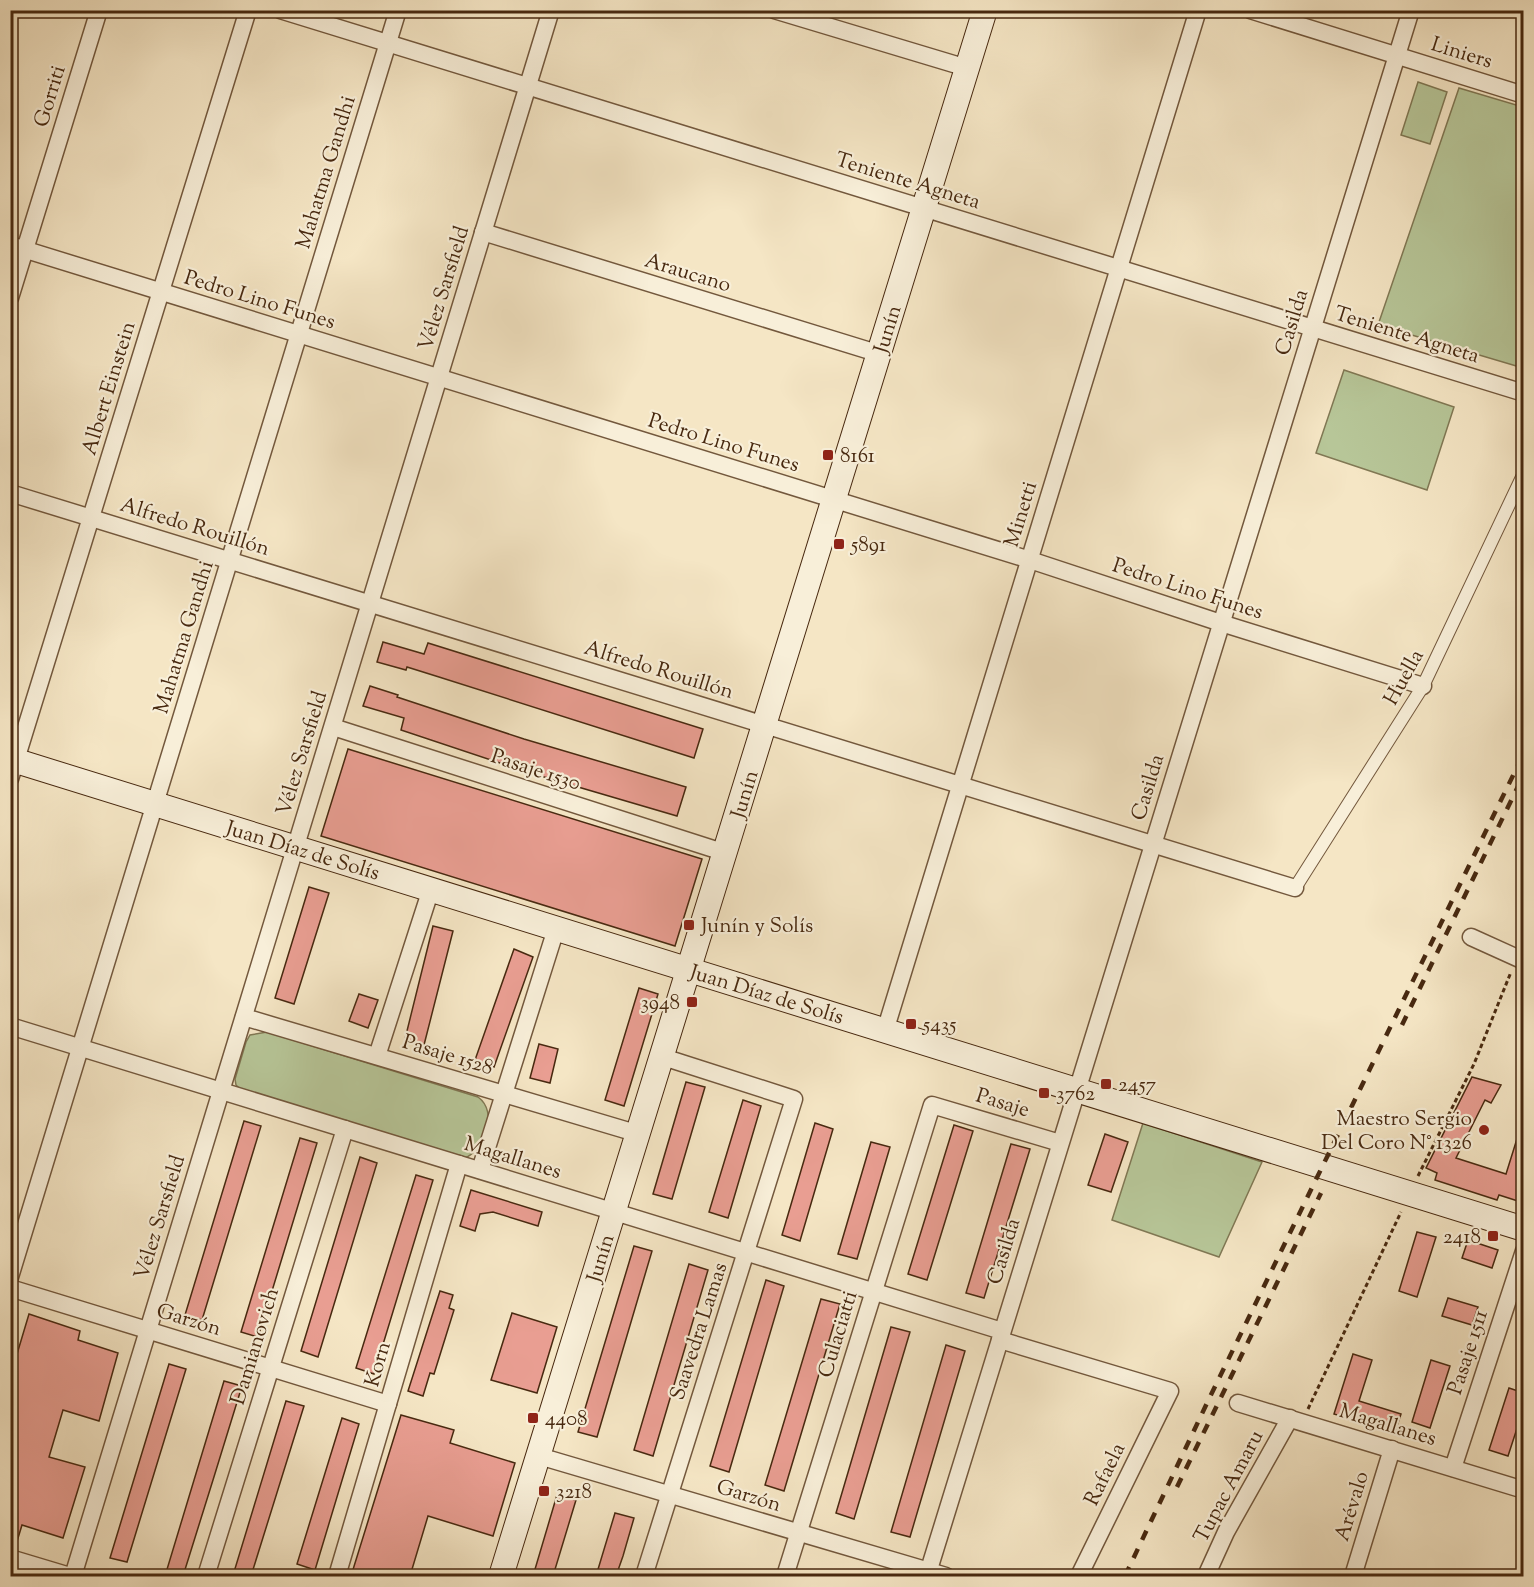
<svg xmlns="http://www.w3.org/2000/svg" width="1534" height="1587" font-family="'Sorts Mill Goudy',serif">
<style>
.green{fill:#b7c698;stroke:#807854;stroke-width:1.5}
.building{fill:#e99e92;stroke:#482910;stroke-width:1.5}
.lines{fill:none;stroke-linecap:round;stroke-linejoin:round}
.pedestrian-casing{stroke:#73583d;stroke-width:14}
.minor-casing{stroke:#73583d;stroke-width:19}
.secondary-casing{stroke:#482910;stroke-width:26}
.path{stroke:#482910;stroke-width:3;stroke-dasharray:4.5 3;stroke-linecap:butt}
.pedestrian{stroke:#f8efd9;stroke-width:12}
.minor{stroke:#f8efd9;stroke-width:16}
.secondary{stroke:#f8efd9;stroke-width:24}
.rail{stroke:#482910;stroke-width:4.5;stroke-dasharray:10 10;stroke-linecap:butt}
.poi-dot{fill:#8f2418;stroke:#f8efd9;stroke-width:2}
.labels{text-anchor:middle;stroke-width:4.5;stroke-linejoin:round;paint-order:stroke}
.street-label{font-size:21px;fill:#482910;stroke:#f8efd9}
.poi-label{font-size:21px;fill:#482910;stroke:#f8efd9;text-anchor:start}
</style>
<rect width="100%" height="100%" fill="#f5e6c5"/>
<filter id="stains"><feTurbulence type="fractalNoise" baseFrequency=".00333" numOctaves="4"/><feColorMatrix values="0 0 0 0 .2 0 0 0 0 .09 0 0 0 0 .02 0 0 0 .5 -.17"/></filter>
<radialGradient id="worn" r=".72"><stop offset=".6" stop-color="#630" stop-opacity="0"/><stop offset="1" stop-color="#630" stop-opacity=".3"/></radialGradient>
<!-- green -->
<g class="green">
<polygon points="1418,82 1447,92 1430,144 1401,135"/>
<polygon points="1459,88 1523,107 1523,368 1378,325"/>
<polygon points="1344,370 1454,407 1427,490 1316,453"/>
<path d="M267 1032 478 1097C499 1112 485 1151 463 1159L240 1089 236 1085 235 1079 246 1042 250 1035Z"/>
<polygon points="1143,1123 1262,1162 1219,1257 1112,1220"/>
</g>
<!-- building -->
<g class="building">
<polygon points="383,642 424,654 428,643 703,729 694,758 439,677 407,667 406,670 377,662"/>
<polygon points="370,686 398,695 397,697 524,739 686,787 677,816 527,772 401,730 404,718 363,706"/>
<polygon points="348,749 702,859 675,946 321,836"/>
<polygon points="309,887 329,893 294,1004 275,998"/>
<polygon points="433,926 453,931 424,1045 405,1039"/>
<polygon points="514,949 533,957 494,1067 475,1060"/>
<polygon points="639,988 658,994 624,1106 605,1100"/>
<polygon points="359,994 378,1000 368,1028 349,1021"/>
<polygon points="539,1044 558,1049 550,1083 530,1078"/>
<polygon points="1472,1077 1501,1085 1491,1103 1485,1100 1456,1158 1506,1174 1521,1126 1524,1126 1524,1203 1499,1195 1497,1200 1435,1180 1437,1173 1426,1168"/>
<polygon points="686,1082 705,1087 672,1199 653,1194"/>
<polygon points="743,1100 761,1106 728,1218 709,1212"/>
<polygon points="244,1121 261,1126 202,1320 185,1315"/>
<polygon points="815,1123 833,1129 800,1241 782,1235"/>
<polygon points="954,1125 973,1131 927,1280 908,1274"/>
<polygon points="1105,1134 1128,1142 1111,1192 1088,1185"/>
<polygon points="300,1138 317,1143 258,1337 241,1332"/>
<polygon points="871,1142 890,1147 857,1259 838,1254"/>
<polygon points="1011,1144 1030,1149 984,1298 966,1293"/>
<polygon points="360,1157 377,1163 318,1357 301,1351"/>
<polygon points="416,1175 433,1180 374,1374 356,1368"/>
<polygon points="471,1190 542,1212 538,1226 493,1212 480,1214 475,1231 460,1226"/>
<polygon points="1417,1232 1436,1237 1417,1297 1399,1291"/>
<polygon points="1468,1240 1498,1250 1492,1268 1462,1258"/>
<polygon points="634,1246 652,1251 597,1437 578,1432"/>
<polygon points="689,1264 708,1270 653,1456 634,1450"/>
<polygon points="766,1280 784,1286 729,1472 710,1466"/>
<polygon points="440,1291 453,1295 449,1308 454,1310 434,1374 430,1373 423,1396 408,1391"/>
<polygon points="1448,1298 1478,1307 1472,1325 1442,1316"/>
<polygon points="821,1299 840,1304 784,1491 765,1485"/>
<polygon points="512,1313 557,1327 537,1393 491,1380"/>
<polygon points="29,1314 80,1331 78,1340 118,1353 99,1421 63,1410 49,1457 85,1467 63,1538 22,1525 15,1548 10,1548 10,1363 14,1364"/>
<polygon points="891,1327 910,1332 854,1519 836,1513"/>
<polygon points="946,1345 965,1351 910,1537 891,1532"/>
<polygon points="1353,1354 1372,1360 1359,1401 1401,1414 1395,1432 1334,1414"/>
<polygon points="1431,1360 1450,1366 1430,1428 1412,1422"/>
<polygon points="169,1364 186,1369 127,1562 110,1558"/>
<polygon points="224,1381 242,1386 213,1480 183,1576 165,1576"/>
<polygon points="1509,1388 1524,1393 1524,1407 1508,1456 1489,1450"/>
<polygon points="286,1401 304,1406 251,1576 247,1576 234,1572"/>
<polygon points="401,1415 454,1430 450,1443 515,1463 493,1536 428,1516 410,1576 351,1576"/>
<polygon points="342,1418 359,1424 315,1570 297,1564"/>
<polygon points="557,1495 576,1500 553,1576 533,1576"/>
<polygon points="615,1513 634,1518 623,1556 616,1576 596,1576"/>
</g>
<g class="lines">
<defs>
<polyline id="pedestrian" points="1295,888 1423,686 1524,473"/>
<g id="minor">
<polyline points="280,10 1524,393"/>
<polyline points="774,10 967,68"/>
<polyline points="1250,10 1524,95"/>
<polyline points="483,232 880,354"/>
<polyline points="10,245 1030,560 1221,623 1423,686"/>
<polyline points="10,298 99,10"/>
<polyline points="10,493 1295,888"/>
<polyline points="333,727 726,853"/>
<polyline points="10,779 248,10"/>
<polyline points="1471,937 1524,961"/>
<polyline points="244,1017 639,1134"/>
<polyline points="10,1026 1002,1331"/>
<polyline points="885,1031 1198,10"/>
<polyline points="377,1056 431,889"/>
<polyline points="480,1170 556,929"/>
<polyline points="10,1277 398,10"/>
<polyline points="10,1288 388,1404"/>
<polyline points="1000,1340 1170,1391 1079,1576"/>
<polyline points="1238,1403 1524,1490"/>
<polyline points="539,1456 946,1576"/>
<polyline points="1453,1468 1524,1251"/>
<polyline points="10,1558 70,1576"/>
<polyline points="73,1576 551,10"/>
<polyline points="206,1576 345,1129"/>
<polyline points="337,1576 459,1164"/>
<polyline points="644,1576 794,1099 663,1057"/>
<polyline points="785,1576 932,1105 1060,1143"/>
<polyline points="927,1576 1411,10"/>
<polyline points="1206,1576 1226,1532 1290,1418"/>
<polyline points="1353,1576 1392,1449"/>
</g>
<g id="secondary">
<polyline points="10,759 1524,1229"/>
<polyline points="501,1576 985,10"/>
</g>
</defs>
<!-- pedestrian casing -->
<use href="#pedestrian" class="pedestrian-casing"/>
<!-- minor casing -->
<use href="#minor" class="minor-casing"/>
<!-- secondary casing -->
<use href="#secondary" class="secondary-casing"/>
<!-- path -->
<g class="path">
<polyline points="1418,1176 1474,1064 1511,972"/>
<polyline points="1308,1409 1401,1212"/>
</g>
<!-- pedestrian -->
<use href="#pedestrian" class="pedestrian"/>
<!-- minor -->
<use href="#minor" class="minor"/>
<!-- secondary -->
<use href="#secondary" class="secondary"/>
<!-- rail -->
<g class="rail">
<polyline points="1402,1025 1524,774"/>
<polyline points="1177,1487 1321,1193"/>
<polyline points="1125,1576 1208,1401 1524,753"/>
</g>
</g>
<!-- markers -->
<g class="poi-dot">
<rect x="822" y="449" width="12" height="12" rx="3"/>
<rect x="833" y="538" width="12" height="12" rx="3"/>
<rect x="683" y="919" width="12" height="12" rx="3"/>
<rect x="686" y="996" width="12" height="12" rx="3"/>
<rect x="905" y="1018" width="12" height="12" rx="3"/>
<rect x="1100" y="1078" width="12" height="12" rx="3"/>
<rect x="1038" y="1087" width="12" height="12" rx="3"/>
<circle cx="1484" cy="1130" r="6"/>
<rect x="1487" y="1230" width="12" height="12" rx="3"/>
<rect x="527" y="1412" width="12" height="12" rx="3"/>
<rect x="538" y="1485" width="12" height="12" rx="3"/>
</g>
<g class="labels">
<!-- street labels -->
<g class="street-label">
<text transform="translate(1462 52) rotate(17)" y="7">Liniers</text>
<text transform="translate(49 96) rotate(-73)" y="7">Gorriti</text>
<text transform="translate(325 172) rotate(-73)" y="7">Mahatma Gandhi</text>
<text transform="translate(908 180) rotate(17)" y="7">Teniente Agneta</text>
<text transform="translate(688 272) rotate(17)" y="7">Araucano</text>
<text transform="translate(443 288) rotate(-73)" y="7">Vélez Sarsfield</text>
<text transform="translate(260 299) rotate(17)" y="7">Pedro Lino Funes</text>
<text transform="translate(1291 322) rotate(-73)" y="7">Casilda</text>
<text transform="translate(887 329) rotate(-73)" y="7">Junín</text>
<text transform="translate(1407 334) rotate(17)" y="7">Teniente Agneta</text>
<text transform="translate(108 388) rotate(-73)" y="7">Albert Einstein</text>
<text transform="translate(724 442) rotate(17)" y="7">Pedro Lino Funes</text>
<text transform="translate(1020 514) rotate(-73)" y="7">Minetti</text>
<text transform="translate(195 526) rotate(17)" y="7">Alfredo Rouillón</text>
<text transform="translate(1188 588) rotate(18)" y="7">Pedro Lino Funes</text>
<text transform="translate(183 637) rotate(-73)" y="7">Mahatma Gandhi</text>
<text transform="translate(659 669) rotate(17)" y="7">Alfredo Rouillón</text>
<text transform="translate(1403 677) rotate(-61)" y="7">Huella</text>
<text transform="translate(301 753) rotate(-73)" y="7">Vélez Sarsfield</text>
<text transform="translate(536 769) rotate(18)" y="7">Pasaje 1530</text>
<text transform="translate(1147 787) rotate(-73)" y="7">Casilda</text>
<text transform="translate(744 794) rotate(-73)" y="7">Junín</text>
<text transform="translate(303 850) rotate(17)" y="7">Juan Díaz de Solís</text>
<text transform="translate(767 994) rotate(17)" y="7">Juan Díaz de Solís</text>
<text transform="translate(448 1054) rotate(17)" y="7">Pasaje 1528</text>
<text transform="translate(1003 1102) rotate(17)" y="7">Pasaje</text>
<text transform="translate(513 1157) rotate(17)" y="7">Magallanes</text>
<text transform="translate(159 1217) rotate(-73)" y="7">Vélez Sarsfield</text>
<text transform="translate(1003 1251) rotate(-73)" y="7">Casilda</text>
<text transform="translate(600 1258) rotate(-73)" y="7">Junín</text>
<text transform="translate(189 1319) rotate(17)" y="7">Garzón</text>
<text transform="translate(698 1331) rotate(-72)" y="7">Saavedra Lamas</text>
<text transform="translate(837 1334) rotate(-73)" y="7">Culaciatti</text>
<text transform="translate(254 1346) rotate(-73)" y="7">Damianovich</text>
<text transform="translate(1467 1352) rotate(-72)" y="7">Pasaje 1511</text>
<text transform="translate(377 1364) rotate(-74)" y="7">Korn</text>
<text transform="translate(1388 1424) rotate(17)" y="7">Magallanes</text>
<text transform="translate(1104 1474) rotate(-64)" y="7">Rafaela</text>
<text transform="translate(1228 1486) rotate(-62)" y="7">Tupac Amaru</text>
<text transform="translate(749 1495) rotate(17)" y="7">Garzón</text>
<text transform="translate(1351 1506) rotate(-73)" y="7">Arévalo</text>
</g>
<!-- poi labels -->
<g class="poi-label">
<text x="840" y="462">8161</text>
<text x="851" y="551">5891</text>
<text x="701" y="932">Junín y Solís</text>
<text x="680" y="1009" text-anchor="end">3948</text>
<text x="923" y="1031">5435</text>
<text x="1118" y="1091">2457</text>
<text x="1056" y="1100">3762</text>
<text x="1472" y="1125" text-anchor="end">Maestro Sergio<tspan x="1472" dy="24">Del Coro N° 1326</tspan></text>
<text x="1481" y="1243" text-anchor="end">2418</text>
<text x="545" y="1425">4408</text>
<text x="556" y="1498">3218</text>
</g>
</g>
<!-- margin -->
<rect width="1534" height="1587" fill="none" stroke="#f5e6c5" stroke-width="36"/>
<rect x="12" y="12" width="1510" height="1563" fill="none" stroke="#482910" stroke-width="3"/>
<rect x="18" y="18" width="1498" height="1551" fill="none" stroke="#482910" stroke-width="1.5"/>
<rect width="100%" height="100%" filter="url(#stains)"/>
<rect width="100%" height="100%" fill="url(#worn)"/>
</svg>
